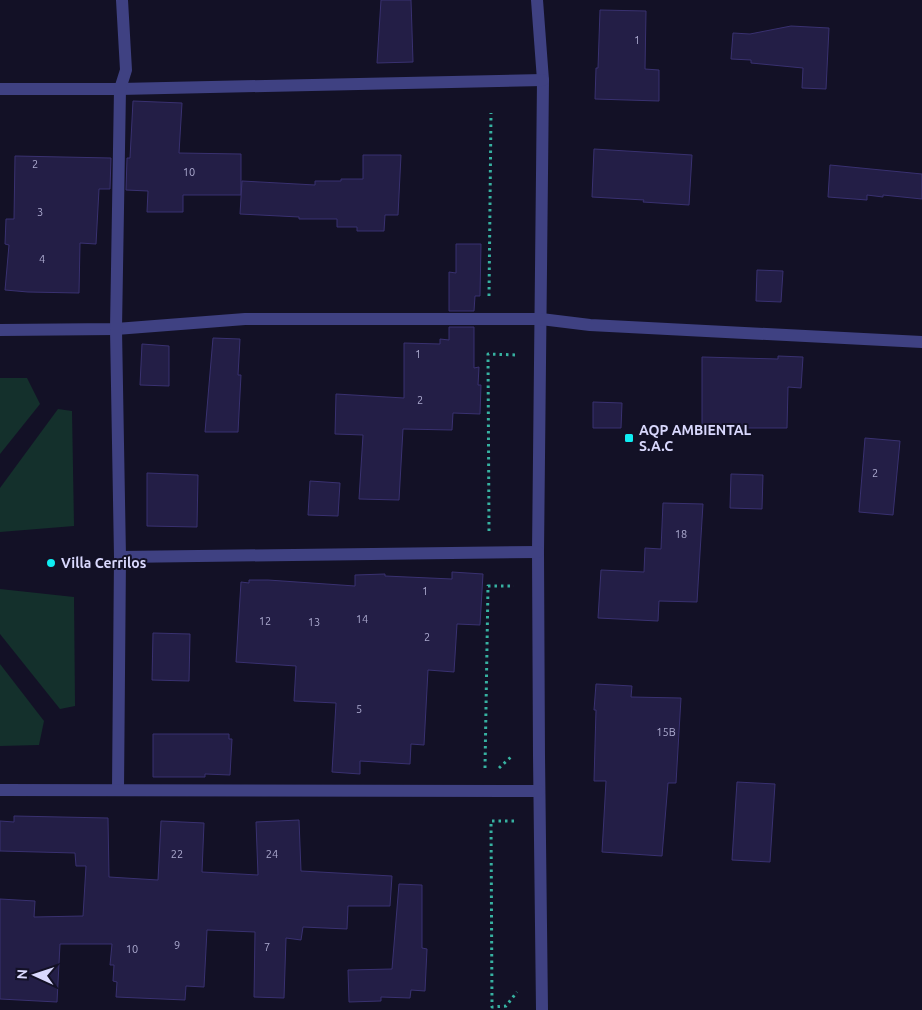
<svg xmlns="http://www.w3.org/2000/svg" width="922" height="1010" font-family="Ubuntu,sans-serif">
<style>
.green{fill:#14302c}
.building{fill:#231e46;stroke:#393170}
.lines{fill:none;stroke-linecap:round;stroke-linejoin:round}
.path{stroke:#37b2a1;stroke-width:3;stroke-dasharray:2.5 4;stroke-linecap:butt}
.minor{stroke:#3f4182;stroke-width:12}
.poi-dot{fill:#0fedf2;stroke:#131126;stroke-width:2}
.labels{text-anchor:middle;stroke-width:4;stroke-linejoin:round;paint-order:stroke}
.number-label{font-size:11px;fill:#acaacf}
.poi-label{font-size:14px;font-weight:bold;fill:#d9d8fd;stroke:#131126;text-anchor:start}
</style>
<rect width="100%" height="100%" fill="#131126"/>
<!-- green -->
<g class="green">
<polygon points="0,378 27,378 40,404 0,454"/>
<polygon points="58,409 72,411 74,526 0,532 0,488"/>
<polygon points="0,589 74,597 75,706 60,709 0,634"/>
<polygon points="0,664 44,721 39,745 0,746"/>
</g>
<!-- building -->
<g class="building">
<polygon points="381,0 411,0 413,62 377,63"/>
<polygon points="600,10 646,11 645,69 659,70 659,101 595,99 596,68 598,68"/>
<polygon points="791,26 829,28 826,89 802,88 803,68 751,63 751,60 731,59 733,33 750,34"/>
<polygon points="133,101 182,103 179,153 241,154 241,195 183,195 183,212 147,212 148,191 126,190 127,158 130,158"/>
<polygon points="594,149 692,155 689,205 643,202 644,200 592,197"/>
<polygon points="363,155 401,155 398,215 385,215 384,231 357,231 357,227 337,227 337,219 299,219 299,217 240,214 242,181 315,185 315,181 341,181 341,179 363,179"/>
<polygon points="15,156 111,158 110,189 99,189 96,244 80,243 79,293 28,292 5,290 9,245 5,244 6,219 14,219"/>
<polygon points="830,165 922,174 922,199 883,195 883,197 867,195 867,200 828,197"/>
<polygon points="456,244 481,244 480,296 475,296 474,311 449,311 449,272 456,273"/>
<polygon points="757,270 783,271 781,302 756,301"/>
<polygon points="449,327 474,327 474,368 479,367 478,385 481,385 480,414 453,413 452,430 403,429 399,500 359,499 363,435 335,434 336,394 404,398 404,343 440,344 440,339 449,340"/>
<polygon points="213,338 240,339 238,375 241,375 238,432 205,432"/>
<polygon points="142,344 169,346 169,386 140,385"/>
<polygon points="778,356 803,357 801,388 788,387 787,428 702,428 702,357 778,359"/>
<polygon points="593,402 622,403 621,428 593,428"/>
<polygon points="865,438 900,441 893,515 859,512"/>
<polygon points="147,473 198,475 197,527 147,526"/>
<polygon points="731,474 763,475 762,509 730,508"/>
<polygon points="310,481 340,483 338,516 308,515"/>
<polygon points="663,503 703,504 697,602 659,601 658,621 598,618 601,570 644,572 645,548 661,549"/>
<polygon points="452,572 483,574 480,625 457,624 454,672 428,670 424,745 411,744 410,764 360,761 360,774 332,772 336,703 294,701 296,666 236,662 241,582 249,583 249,580 268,580 355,586 355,575 385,574 385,576 452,579"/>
<polygon points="153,633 190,634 189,681 152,680"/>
<polygon points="596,684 632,686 631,697 681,698 676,783 668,783 662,856 602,852 606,781 594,781 596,710 594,710"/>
<polygon points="153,734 229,734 229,739 232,739 230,775 205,774 205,777 153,777"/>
<polygon points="737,782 775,784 770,862 732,860"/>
<polygon points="14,816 108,818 109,877 158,880 161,821 204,823 202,872 258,875 256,822 299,820 301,871 392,876 390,906 348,906 347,929 303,927 301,940 286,938 284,998 254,997 255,932 207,930 204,987 186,986 185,1000 116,997 117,982 113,981 114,965 110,965 112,944 60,944 57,1002 0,999 0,899 35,901 34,917 83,916 86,866 76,866 75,853 0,851 0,821 14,822"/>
<polygon points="399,884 422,885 422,948 427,949 425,991 411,990 410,998 381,997 381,1001 349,1002 348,970 392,969"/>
</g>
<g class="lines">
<!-- path -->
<g class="path">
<polyline points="489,296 491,113"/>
<polyline points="489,531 488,354 517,355"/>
<polyline points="485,768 488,586 514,586"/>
<polyline points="499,768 512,756"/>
<polyline points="514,821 491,821 492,1007 506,1006 517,992"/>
</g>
<!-- minor -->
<g class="minor">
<polyline points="537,0 543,80 538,552 539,756 542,1010"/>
<polyline points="0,89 120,89 543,80"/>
<polyline points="0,330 116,329 245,319 541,319 590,325 922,342"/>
<polyline points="120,557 538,552"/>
<polyline points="118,789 120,557 116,329 120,89 126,70 122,0"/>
<polyline points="0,790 539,791"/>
</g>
</g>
<!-- markers -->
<g class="poi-dot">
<rect x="624" y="433" width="10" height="10" rx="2.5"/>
<circle cx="51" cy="563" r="5"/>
</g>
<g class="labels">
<!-- number labels -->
<g class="number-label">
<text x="637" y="44">1</text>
<text x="35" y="168">2</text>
<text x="189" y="176">10</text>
<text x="40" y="216">3</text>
<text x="42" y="263">4</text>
<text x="418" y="358">1</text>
<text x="420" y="404">2</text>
<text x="875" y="477">2</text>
<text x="681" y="538">18</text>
<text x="425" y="595">1</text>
<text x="362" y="623">14</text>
<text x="265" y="625">12</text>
<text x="314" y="626">13</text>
<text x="427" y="641">2</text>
<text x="359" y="713">5</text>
<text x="666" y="736">15B</text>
<text x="177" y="858">22</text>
<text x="272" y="858">24</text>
<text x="177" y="949">9</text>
<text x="267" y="951">7</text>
<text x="132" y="953">10</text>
</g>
<!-- poi labels -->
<g class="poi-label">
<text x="639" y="435">AQP AMBIENTAL<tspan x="639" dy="16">S.A.C</tspan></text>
<text x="61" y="568">Villa Cerrilos</text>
</g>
</g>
<!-- north arrow -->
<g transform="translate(35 975) rotate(273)" stroke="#131126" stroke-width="4" paint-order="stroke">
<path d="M0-4L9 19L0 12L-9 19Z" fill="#d9d8fd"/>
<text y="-8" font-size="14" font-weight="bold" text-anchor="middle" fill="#d9d8fd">N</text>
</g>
</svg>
